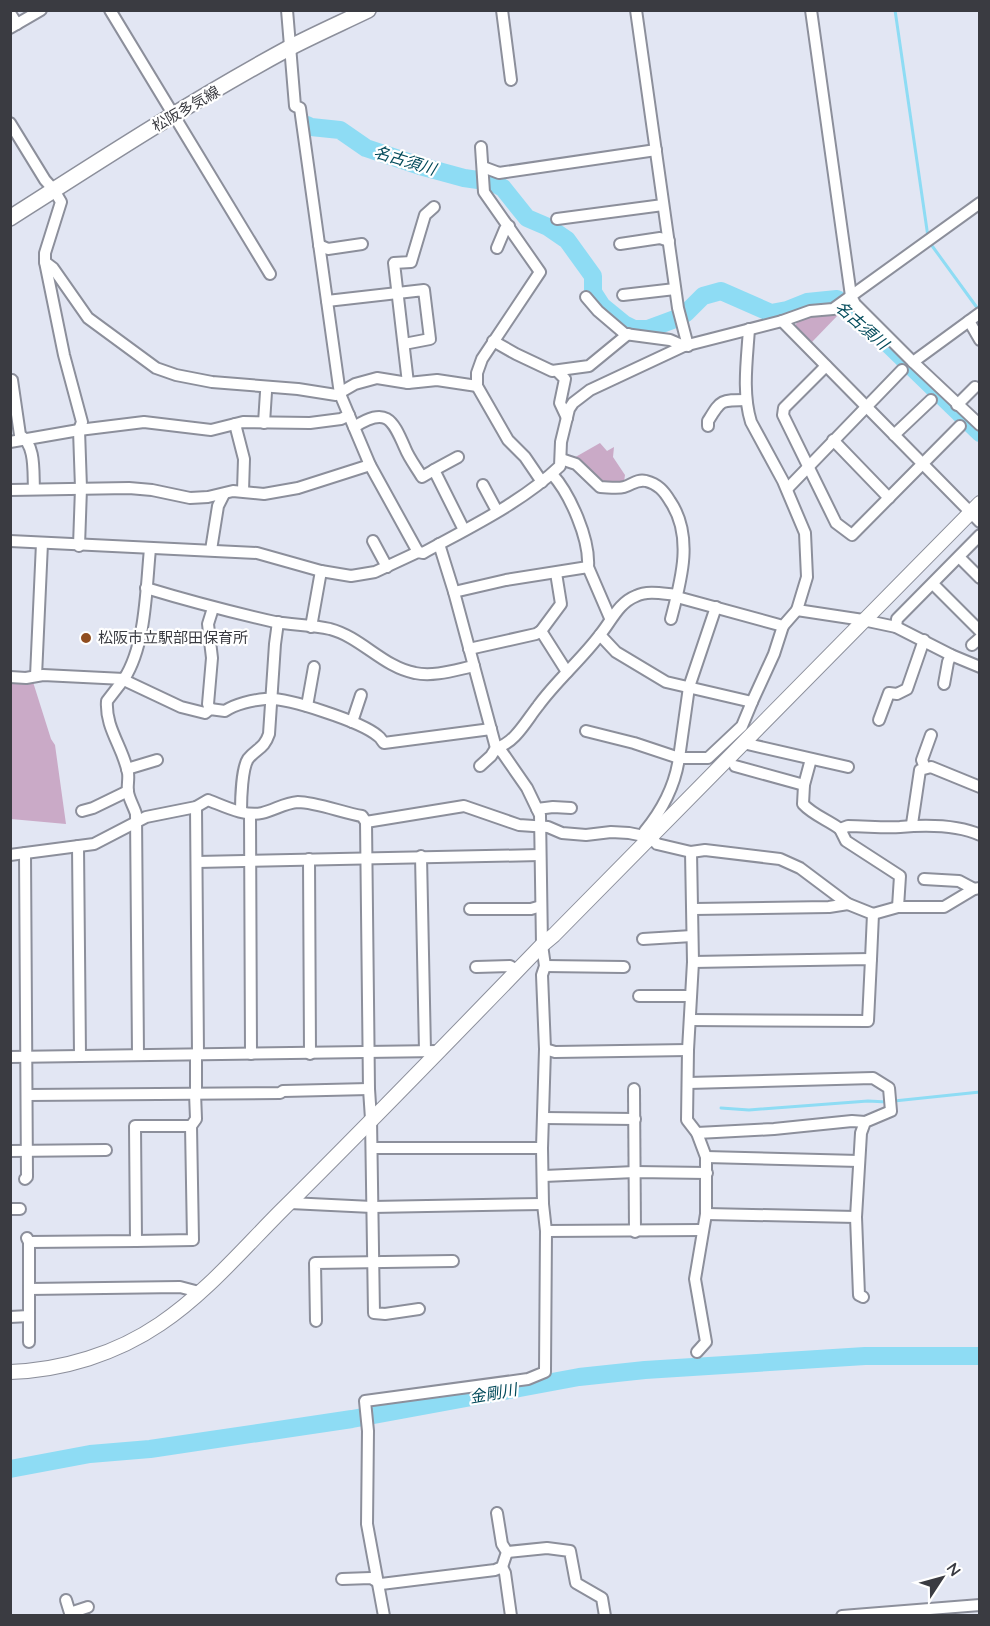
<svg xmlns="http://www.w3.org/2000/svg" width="990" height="1626" font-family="Quicksand,'Noto Sans JP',sans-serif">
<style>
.park{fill:#caaac7}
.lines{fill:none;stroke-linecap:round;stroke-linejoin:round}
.stream{stroke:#8edcf4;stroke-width:3}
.river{stroke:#8edcf4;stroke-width:18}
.minor-casing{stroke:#8c8f9b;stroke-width:14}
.tertiary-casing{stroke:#8c8f9b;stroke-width:16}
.secondary-casing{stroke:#8c8f9b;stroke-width:18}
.minor{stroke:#fff;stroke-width:10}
.tertiary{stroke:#fff;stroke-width:14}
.secondary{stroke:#fff;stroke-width:15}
.poi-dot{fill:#904d1f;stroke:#fff;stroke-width:2}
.labels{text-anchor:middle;stroke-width:4.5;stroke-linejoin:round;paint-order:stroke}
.street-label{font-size:15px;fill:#3a3b41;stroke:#fff}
.poi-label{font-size:15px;fill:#3a3b41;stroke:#fff;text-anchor:start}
.water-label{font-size:16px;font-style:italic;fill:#024a5a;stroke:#fff}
</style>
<rect width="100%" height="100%" fill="#e2e6f3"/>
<!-- park -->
<g class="park">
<polygon points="834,311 840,313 811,343 794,327 798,321"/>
<path d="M600 443 607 451 614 447 613 457 625 475 624 482C603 490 587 471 572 459Z"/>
<polygon points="11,680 33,682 51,739 55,745 66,824 11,819"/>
</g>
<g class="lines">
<!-- stream -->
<g class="stream">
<polyline points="895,10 928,237"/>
<polyline points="930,243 978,309"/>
<polyline points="894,1101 980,1092"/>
<polyline points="721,1108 749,1110 868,1101 887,1102"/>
</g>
<!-- river -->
<g class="river">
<polyline points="307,125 311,127 340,130 366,148 420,166 464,178 492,182 503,188 527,218 548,227 567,240 593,276 593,292 602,306 624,324 634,329 648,329 675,319 686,313 703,296 721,291 771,313 787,310 807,302 837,299 853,310 980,433"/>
<polyline points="10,1469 90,1454 150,1449 352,1419 579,1377 645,1370 865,1356 980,1356"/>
</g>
<defs>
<g id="minor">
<polyline points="110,10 270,274"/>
<polyline points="287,10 295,106 300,108 340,394 370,465 418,552"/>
<polyline points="502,10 511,80"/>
<polyline points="636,10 678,308 688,346"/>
<polyline points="811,10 851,296 855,304 913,362 980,313"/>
<polyline points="10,13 17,24"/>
<polyline points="10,28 41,10"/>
<polyline points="10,123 45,180 54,190 61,202 45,253 45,262 64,355 82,422 79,430 81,488 79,546"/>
<polyline points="483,167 499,173 656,150"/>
<polyline points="557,219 663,205"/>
<polyline points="620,244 660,238 669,241"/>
<polyline points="319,245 328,249 362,244"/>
<polyline points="497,248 505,229 509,226"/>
<polyline points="45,262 53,268 88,318 156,368 176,375 212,382 298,389 336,395 355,384 377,378 408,383 437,380 477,386 477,373 482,359 540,272 484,192 481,147"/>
<polyline points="623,295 675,289"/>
<polyline points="586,297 598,311 625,334 670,340 684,346"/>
<polyline points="327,301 424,290 430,339 404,344"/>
<polyline points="782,321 980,522"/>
<polyline points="969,321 980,340"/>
<path d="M749 329C747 360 742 393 751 422L783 481 805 533 807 577 797 610 863 620 896 627 951 655 980 667"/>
<polyline points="493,341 516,354 552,371 589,366 628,334"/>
<polyline points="913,362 980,425"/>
<polyline points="826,366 784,408 783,415 836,523 852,535 960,426"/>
<polyline points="557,371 565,379 560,403 567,418"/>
<path d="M12 380 20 435C36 445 33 472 34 489"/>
<polyline points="408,383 394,263 411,262 425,215 434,207"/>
<polyline points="477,386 508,440 525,457 542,482"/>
<polyline points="957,405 975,387"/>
<polyline points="264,423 266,392"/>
<polyline points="235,424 244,459 243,491"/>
<path d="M708 426V421C721 400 720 400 746 400"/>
<path d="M354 427C386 407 392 418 405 448 409 458 416 467 422 477L434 470"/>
<polyline points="894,435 931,400"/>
<polyline points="833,440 889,498"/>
<polyline points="10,442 79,430 144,422 211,430 243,422 310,423 341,419 349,415"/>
<polyline points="458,457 434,470 464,530"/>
<path d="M561 459 576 464 600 487C607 487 617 489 624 487 632 485 636 479 646 481 658 484 664 491 670 501 694 536 681 581 671 619"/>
<path d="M552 474C570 494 590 539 588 567"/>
<polyline points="483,485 497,511"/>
<polyline points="787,489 902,370"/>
<polyline points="10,490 129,488 152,490 190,498 208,497 233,491 264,494 298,488 370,465"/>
<path d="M10 541 257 553 321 571 351 576 375 572 418 552 423 553C470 527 521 503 560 466L561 442 569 409 573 403 590 390 684 346 782 321 810 311 833 309 980 203"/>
<polyline points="373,541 387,567"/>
<polyline points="211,550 218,506 224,494"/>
<polyline points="959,557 980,578"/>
<polyline points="933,584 980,631"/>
<path d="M146 588C189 601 231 612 275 622 293 625 312 625 330 629 361 637 383 667 415 673 434 677 455 670 474 666"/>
<polyline points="454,592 506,580 588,567 610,618"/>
<polyline points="677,597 783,626 797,610"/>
<polyline points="311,627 321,571"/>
<polyline points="896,627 897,619 980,535"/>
<polyline points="541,631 561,604 556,573"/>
<path d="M600 635 616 652 666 682 752 702 742 726 708 758H679C675 786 663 809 645 831L657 844 691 852 705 850 780 859 800 868 848 904 873 914 871 959"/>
<polyline points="972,645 980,638"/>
<polyline points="469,649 536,634 541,631 567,672"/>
<polyline points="36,676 42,543"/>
<path d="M10 677 26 678 43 675 124 679C146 645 146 589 150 549"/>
<polyline points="944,684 948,662 951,655"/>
<polyline points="752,702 774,654 783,626"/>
<polyline points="307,706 314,667"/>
<polyline points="210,709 208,704 212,658 208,624 213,608"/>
<polyline points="879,720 889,693 897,694 907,689 924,640"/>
<polyline points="352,722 361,695"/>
<polyline points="586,731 634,743 679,758 689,687 716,607"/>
<polyline points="743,743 848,767"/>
<path d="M811 759 804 785 803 804C813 815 828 820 840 829L848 826C865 826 883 828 900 827 924 825 956 824 980 835"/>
<path d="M480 766 491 756 496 748C515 743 526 721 538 706 556 681 580 661 599 636 611 622 618 603 636 596 648 590 664 594 677 595"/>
<polyline points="735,766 804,785"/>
<polyline points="925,768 922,760 931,735"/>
<polyline points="127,769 157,760"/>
<polyline points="196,807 198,1055"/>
<polyline points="537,809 553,807 571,808"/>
<polyline points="82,811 93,808 128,791"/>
<path d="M241 811C241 799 242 768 248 759 257 748 264 749 269 734L275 644 278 622"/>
<polyline points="250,814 251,1054"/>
<polyline points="366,822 464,806 519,825 548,827 562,833 586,835 611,832 629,833 649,837"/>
<polyline points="912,824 920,770 931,767 980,787"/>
<polyline points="840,829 846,841 900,876 898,907"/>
<polyline points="78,846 80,1056"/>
<polyline points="691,852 693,962 688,1050 687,1120 697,1133 706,1157 706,1214 695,1279 706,1342 697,1352"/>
<path d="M10 855 94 844 146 817 196 807 208 800C224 806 245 817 262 813 275 810 284 803 298 802 315 802 344 813 362 816L366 822 369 1089 371 1119 374 1313 385 1314 419 1309"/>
<polyline points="421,856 425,1051"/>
<polyline points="309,859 310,1054"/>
<polyline points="197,862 540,855"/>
<polyline points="924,879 959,881 974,889"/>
<polyline points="470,909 531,909 541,906"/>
<polyline points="694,909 829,907 848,904"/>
<polyline points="873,914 898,907 944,907 974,889 980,888"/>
<polyline points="643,939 692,936"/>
<polyline points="545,966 624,967"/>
<polyline points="476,967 510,966 517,970"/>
<polyline points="639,996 690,996"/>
<polyline points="690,1020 868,1021 871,959 693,962"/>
<polyline points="545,1049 555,1052 688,1050"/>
<path d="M138 1055 136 814C134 807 129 799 128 792 127 786 129 779 128 773 123 747 105 728 107 701L124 679 128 682 181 707 205 713 210 709 225 711C235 704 253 700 265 699 287 697 362 722 378 736 381 738 382 741 384 743L491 729"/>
<polyline points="196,1055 196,1093"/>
<polyline points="10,1057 439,1051"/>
<polyline points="688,1083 873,1078 889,1088 891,1111 865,1122 861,1133 856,1217 859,1295 863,1297"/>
<polyline points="634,1089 635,1232"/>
<polyline points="27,1095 280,1093 283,1091 369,1089"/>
<polyline points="544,1118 635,1119"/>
<polyline points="697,1133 774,1129 852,1121 865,1122"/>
<polyline points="372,1148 542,1148"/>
<polyline points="10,1151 106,1150"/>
<polyline points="706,1157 859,1161"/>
<polyline points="544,1176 635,1172 707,1173"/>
<polyline points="25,1179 27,1177 25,853"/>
<polyline points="290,1203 372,1207 543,1204"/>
<polyline points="10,1209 20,1209"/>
<polyline points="706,1214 856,1217"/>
<polyline points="546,1231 702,1230"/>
<polyline points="27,1238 29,1242 29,1342"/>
<polyline points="136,1241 193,1240 191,1126 196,1119 195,1093"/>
<polyline points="29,1242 136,1241 135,1126 191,1126"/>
<polyline points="29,1289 180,1287 199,1292"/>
<polyline points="10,1317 29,1316"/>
<polyline points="316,1321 315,1263 453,1261"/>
<polyline points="507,1552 547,1548 570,1551 576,1583 602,1598 605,1616"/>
<polyline points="502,1567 505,1573 511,1616"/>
<polyline points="342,1579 371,1578 381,1584 495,1570 502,1567 507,1552 502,1544 497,1513"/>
<polyline points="66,1600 70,1613"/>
<polyline points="70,1616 70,1613 88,1607"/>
<polyline points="384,1616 367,1524 368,1431 365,1401 528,1379 545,1372 546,1231 543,1204 542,1148 545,1049 542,975 545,966 542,945 540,815 527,788 502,752 496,748 454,592 439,544"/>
<polyline points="842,1616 980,1605"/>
</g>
<path id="tertiary" d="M10 1372C63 1370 116 1354 160 1324 205 1294 243 1249 282 1210 370 1123 456 1034 542 945L554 935 980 503"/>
<path id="secondary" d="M10 218C102 159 193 100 289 48 314 35 341 23 368 10"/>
</defs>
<!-- minor casing -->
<use href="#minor" class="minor-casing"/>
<!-- tertiary casing -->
<use href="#tertiary" class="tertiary-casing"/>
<!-- secondary casing -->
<use href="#secondary" class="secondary-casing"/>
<!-- minor -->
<use href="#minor" class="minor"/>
<!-- tertiary -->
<use href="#tertiary" class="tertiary"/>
<!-- secondary -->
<use href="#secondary" class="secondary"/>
</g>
<!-- markers -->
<circle class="poi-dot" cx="86" cy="638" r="6"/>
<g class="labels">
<!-- street labels -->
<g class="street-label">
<text transform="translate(186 109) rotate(-30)" y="5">松阪多気線</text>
</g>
<!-- poi labels -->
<g class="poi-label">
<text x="98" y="643">松阪市立駅部田保育所</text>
</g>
<!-- water labels -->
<g class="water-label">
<text transform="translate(405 160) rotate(17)" y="6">名古須川</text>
<text transform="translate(862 325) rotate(41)" y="6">名古須川</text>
<text transform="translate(493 1393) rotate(-10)" y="6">金剛川</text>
</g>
</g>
<!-- border -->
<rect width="990" height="1626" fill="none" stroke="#3a3b41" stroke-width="24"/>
<!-- north arrow -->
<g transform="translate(942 1578) rotate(54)" stroke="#ffffff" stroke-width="4.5" paint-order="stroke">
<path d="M0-4.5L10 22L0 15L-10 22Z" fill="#3a3b41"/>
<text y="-9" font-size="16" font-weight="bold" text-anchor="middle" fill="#3a3b41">N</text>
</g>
</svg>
